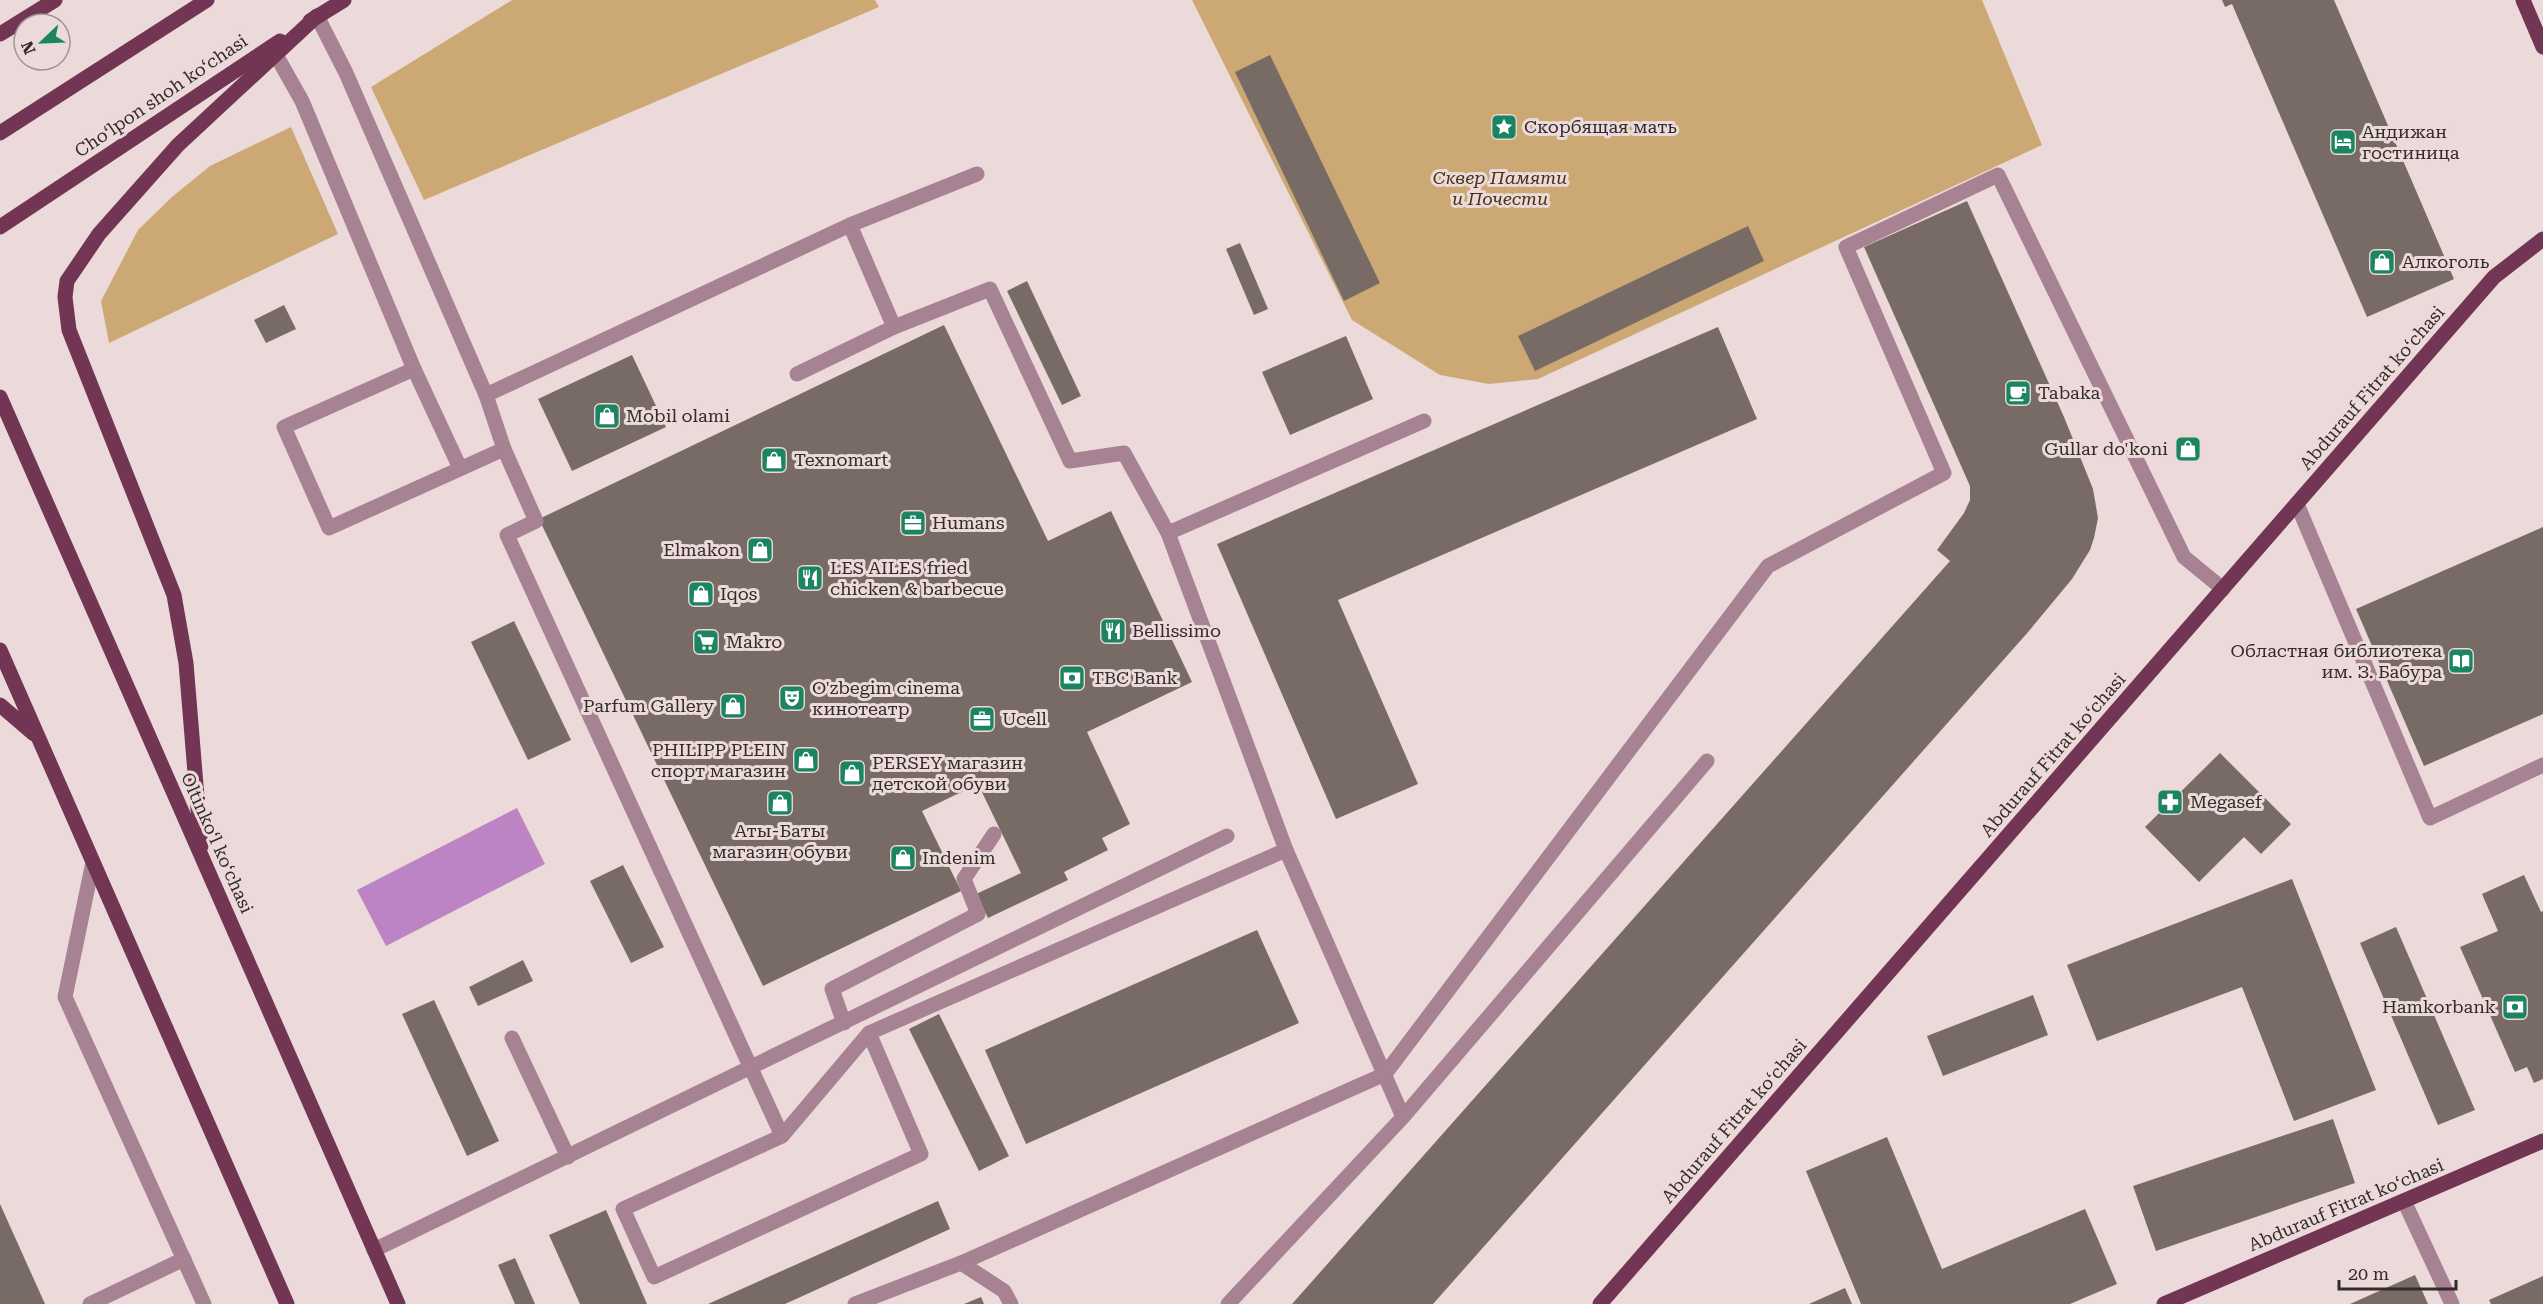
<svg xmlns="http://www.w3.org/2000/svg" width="2543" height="1304" font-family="'Roboto Serif',serif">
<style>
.green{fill:#cca974}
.water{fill:#bc84c4}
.building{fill:#786b65}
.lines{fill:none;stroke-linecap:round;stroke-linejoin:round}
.minor{stroke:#a78292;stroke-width:15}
.major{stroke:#733554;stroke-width:15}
.labels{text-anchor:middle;stroke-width:6;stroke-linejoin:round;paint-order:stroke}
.street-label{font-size:18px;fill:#322c2b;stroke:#ebdad9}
.poi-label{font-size:18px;fill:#322c2b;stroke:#ebdad9;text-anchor:start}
.park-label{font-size:18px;font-style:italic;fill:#463210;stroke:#ebdad9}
</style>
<rect width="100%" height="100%" fill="#ebdad9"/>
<!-- green -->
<g class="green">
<polygon points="512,0 875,0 879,7 424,200 371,87"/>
<polygon points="1192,0 1982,0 2042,145 1538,379 1489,384 1440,375 1352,320"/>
<polygon points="291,127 338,234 109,343 101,301 138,230 172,197 210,166"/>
</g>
<!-- water -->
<polygon class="water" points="517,808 545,864 386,946 357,890"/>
<!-- building -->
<g class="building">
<polygon points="2222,0 2334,0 2454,279 2367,317 2232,4 2225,7"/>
<polygon points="1270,55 1380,283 1344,301 1235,72"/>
<polygon points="1967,201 2064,417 2093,489 2098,518 2094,538 2090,550 2072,579 2029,631 1433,1304 1292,1304 1950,561 1937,550 1964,513 1970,500 1970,486 1864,247"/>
<polygon points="1748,226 1764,261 1535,371 1518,336"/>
<polygon points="1240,243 1268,309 1254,315 1226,249"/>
<polygon points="1027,281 1081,396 1062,405 1007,291"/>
<polygon points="284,305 296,329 266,343 254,320"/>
<polygon points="944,325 1048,541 1111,511 1192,682 1087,732 1130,824 1102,838 1108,850 1064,872 1068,880 988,918 976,894 1021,873 978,784 922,811 961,891 763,986 539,519"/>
<polygon points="1718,327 1757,419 1338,600 1418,784 1336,819 1217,544"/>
<polygon points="1346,336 1373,399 1290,435 1262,372"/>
<polygon points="632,355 666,427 572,471 538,399"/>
<polygon points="2543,527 2543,714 2424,766 2356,609"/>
<polygon points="514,621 571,740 528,760 471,642"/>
<polygon points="2220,753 2291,824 2261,854 2244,837 2199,882 2145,827"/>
<polygon points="623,865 664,947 631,963 590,881"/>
<polygon points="2524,875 2541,912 2543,911 2543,1079 2534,1083 2527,1067 2515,1072 2460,947 2498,931 2482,894"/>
<polygon points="2292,879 2376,1090 2294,1121 2242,987 2097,1041 2067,965"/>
<polygon points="2396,927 2475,1110 2438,1125 2360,943"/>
<polygon points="1257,930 1299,1023 1026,1144 985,1050"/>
<polygon points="523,960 533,981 478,1006 469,987"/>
<polygon points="2033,995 2048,1035 1943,1076 1927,1036"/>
<polygon points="434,1000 499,1141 467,1156 402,1014"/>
<polygon points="939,1014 1009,1156 979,1171 909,1029"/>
<polygon points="2333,1119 2355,1183 2156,1251 2133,1186"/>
<polygon points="1887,1137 1942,1269 2085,1209 2117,1284 2070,1304 1861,1304 1806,1171"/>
<polygon points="938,1201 950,1229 785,1304 708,1304"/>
<polygon points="0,1204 45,1304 0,1304"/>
<polygon points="606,1210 647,1304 580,1304 549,1235"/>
<polygon points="515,1258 535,1304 515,1304 498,1265"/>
<polygon points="2415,1275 2428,1304 2350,1304"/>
<polygon points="2543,1276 2543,1304 2491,1304 2489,1300"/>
<polygon points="1845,1288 1852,1304 1809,1304"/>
<polygon points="981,1297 984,1304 964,1304"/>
</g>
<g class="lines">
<!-- minor -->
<g class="minor">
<polyline points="317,16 346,73 486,395 504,449 329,528 284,427 414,369 460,468"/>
<polyline points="276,55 302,101 414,369"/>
<polyline points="850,225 894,327 990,289 1070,461 1124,453 1168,533"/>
<polyline points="797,374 894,327"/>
<polyline points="486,395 850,225 977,174"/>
<polyline points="504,449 536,521 507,535 782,1136 623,1209 654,1277 921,1154 869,1033 1286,850 1403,1117"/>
<polyline points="2297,504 2430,818 2543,765"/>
<polyline points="1286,850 1168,533 1424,421"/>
<polyline points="93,862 65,997 204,1304"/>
<polyline points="844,1023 832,989 978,914 964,879 994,834"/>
<polyline points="512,1038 568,1157"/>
<polyline points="782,1136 869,1033"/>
<polyline points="2404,1201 2452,1304"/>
<polyline points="374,1250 1227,836"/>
<polyline points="961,1263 1385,1074 1768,566 1944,473 1846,247 1998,175 2184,557 2223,589"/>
<polyline points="90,1304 184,1259"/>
<polyline points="855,1304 961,1263 1004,1291 1011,1304"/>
<polyline points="1228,1304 1403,1117 1707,761"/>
</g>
<!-- major -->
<g class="major">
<polyline points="2523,0 2543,47"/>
<polyline points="310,21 344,0"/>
<polyline points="0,34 55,0"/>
<polyline points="0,133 207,0"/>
<polyline points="0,227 280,41"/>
<polyline points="0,397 398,1304"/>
<polyline points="0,650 287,1304"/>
<polyline points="0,705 34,734"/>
<polyline points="201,846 186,663 174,595 69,330 65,297 67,281 99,234 178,145 317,16"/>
<polyline points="1600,1304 2494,277 2543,239"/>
<polyline points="2164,1304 2543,1141"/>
</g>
</g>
<!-- icons -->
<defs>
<symbol id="sight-square" viewBox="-11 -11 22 22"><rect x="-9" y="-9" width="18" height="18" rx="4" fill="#1b8460" stroke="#ebdad9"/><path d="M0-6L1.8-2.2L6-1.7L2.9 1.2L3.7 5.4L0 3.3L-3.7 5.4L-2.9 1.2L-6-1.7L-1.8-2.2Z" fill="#fff"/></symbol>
<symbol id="hotel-square" viewBox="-11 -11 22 22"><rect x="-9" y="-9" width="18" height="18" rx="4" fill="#1b8460" stroke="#ebdad9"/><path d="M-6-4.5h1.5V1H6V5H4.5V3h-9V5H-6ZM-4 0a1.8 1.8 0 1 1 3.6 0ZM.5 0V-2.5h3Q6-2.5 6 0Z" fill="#fff"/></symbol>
<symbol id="shop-square" viewBox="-11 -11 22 22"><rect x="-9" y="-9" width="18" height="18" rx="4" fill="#1b8460" stroke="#ebdad9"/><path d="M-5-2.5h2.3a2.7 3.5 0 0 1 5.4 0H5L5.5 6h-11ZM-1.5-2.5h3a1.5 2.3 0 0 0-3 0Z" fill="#fff"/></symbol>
<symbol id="cafe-square" viewBox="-11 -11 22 22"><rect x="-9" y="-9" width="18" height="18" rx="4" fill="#1b8460" stroke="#ebdad9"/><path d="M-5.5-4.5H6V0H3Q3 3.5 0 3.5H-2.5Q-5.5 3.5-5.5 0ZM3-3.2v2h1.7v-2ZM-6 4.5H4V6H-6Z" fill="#fff"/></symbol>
<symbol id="office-square" viewBox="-11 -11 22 22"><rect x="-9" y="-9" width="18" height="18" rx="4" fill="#1b8460" stroke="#ebdad9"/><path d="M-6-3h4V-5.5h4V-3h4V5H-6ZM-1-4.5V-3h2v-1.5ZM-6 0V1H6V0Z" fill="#fff"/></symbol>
<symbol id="restaurant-square" viewBox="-11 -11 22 22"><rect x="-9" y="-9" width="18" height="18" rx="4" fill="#1b8460" stroke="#ebdad9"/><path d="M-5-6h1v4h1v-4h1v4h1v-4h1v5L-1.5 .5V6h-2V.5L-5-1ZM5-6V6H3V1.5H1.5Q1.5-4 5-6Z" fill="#fff"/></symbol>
<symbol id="supermarket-square" viewBox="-11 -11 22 22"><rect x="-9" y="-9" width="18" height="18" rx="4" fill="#1b8460" stroke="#ebdad9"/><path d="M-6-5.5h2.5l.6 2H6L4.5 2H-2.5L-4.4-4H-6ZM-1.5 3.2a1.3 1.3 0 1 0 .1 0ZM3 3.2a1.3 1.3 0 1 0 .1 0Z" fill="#fff"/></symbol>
<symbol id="library-square" viewBox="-11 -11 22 22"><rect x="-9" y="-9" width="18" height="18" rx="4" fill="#1b8460" stroke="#ebdad9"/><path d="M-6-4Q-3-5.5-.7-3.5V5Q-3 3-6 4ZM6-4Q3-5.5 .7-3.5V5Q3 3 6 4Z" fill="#fff"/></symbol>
<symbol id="bank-square" viewBox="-11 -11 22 22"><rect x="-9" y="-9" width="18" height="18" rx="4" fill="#1b8460" stroke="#ebdad9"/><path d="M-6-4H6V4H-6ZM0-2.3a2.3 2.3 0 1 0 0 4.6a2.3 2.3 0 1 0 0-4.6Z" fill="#fff"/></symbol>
<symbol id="theatre-square" viewBox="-11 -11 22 22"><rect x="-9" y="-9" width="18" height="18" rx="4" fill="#1b8460" stroke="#ebdad9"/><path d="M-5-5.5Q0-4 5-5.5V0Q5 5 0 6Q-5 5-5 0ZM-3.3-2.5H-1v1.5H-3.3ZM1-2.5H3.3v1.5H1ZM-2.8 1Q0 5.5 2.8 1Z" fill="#fff"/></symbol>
<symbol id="pharmacy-square" viewBox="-11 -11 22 22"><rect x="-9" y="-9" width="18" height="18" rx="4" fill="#1b8460" stroke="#ebdad9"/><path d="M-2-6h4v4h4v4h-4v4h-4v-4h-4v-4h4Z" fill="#fff"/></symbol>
</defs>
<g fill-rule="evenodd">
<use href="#sight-square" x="1489" y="112" width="30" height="30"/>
<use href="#hotel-square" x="2328" y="127" width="30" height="30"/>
<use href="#shop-square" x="2367" y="247" width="30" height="30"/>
<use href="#cafe-square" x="2003" y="378" width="30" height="30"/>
<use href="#shop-square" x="592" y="401" width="30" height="30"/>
<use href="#shop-square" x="2173" y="434" width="30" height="30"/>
<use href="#shop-square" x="759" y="445" width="30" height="30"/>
<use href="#office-square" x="898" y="508" width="30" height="30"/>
<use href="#shop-square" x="745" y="535" width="30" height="30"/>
<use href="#restaurant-square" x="795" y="563" width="30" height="30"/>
<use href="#shop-square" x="686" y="579" width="30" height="30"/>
<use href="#restaurant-square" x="1098" y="616" width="30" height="30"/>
<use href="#supermarket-square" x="691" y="627" width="30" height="30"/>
<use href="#library-square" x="2446" y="646" width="30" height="30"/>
<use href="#bank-square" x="1057" y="663" width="30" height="30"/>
<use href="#theatre-square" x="777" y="683" width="30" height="30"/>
<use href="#shop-square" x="718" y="691" width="30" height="30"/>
<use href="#office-square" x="967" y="704" width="30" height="30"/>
<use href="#shop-square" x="791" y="745" width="30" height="30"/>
<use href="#shop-square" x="837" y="758" width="30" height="30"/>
<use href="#pharmacy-square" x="2155" y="787" width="30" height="30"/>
<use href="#shop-square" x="765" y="788" width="30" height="30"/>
<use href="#shop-square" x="888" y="843" width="30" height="30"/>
<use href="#bank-square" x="2500" y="992" width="30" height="30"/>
</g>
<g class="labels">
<!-- street labels -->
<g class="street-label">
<text transform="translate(161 96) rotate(-34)" y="6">Choʻlpon shoh koʻchasi</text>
<text transform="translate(2372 388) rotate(-49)" y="6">Abdurauf Fitrat koʻchasi</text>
<text transform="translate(2053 755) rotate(-49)" y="6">Abdurauf Fitrat koʻchasi</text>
<text transform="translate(217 843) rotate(66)" y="6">Oltinkoʻl koʻchasi</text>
<text transform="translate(1734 1121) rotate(-49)" y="6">Abdurauf Fitrat koʻchasi</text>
<text transform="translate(2346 1205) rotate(-23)" y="6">Abdurauf Fitrat koʻchasi</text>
</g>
<!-- poi labels -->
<g class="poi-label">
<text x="1524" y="133">Скорбящая мать</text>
<text x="2362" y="138">Андижан<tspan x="2362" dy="21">гостиница</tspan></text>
<text x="2402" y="268">Алкоголь</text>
<text x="2038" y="399">Tabaka</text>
<text x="626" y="422">Mobil olami</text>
<text x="2168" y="455" text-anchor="end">Gullar do'koni</text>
<text x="794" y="466">Texnomart</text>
<text x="932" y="529">Humans</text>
<text x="740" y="556" text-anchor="end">Elmakon</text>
<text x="830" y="574">LES AILES fried<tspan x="830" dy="21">chicken &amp; barbecue</tspan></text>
<text x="720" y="600">Iqos</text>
<text x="1132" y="637">Bellissimo</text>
<text x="726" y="648">Makro</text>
<text x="2442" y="657" text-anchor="end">Областная библиотека<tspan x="2442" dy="21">им. З. Бабура</tspan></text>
<text x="1092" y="684">TBC Bank</text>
<text x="812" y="694">O'zbegim cinema<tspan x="812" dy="21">кинотеатр</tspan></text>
<text x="714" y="712" text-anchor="end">Parfum Gallery</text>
<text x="1002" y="725">Ucell</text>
<text x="786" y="756" text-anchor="end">PHILIPP PLEIN<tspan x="786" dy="21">спорт магазин</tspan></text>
<text x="872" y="769">PERSEY магазин<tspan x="872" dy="21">детской обуви</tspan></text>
<text x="2190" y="808">Megasef</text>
<text x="780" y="837" text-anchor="middle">Аты-Баты<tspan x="780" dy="21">магазин обуви</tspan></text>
<text x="922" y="864">Indenim</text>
<text x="2496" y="1013" text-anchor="end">Hamkorbank</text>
</g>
<!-- park labels -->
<g class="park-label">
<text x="1500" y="184">Сквер Памяти<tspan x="1500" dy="21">и Почести</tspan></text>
</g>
</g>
<!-- north arrow -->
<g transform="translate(42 42) rotate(247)"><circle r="28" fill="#ebdad9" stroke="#a19493" stroke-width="1.5"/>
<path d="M0-4.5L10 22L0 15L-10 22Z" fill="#1b8460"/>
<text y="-9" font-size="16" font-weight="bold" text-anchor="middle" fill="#322c2b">N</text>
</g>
<!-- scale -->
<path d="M2339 1280v9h117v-9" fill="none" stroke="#322c2b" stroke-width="3"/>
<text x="2348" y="1280" font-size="18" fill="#322c2b" stroke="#ebdad9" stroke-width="4.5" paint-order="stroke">20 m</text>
</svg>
